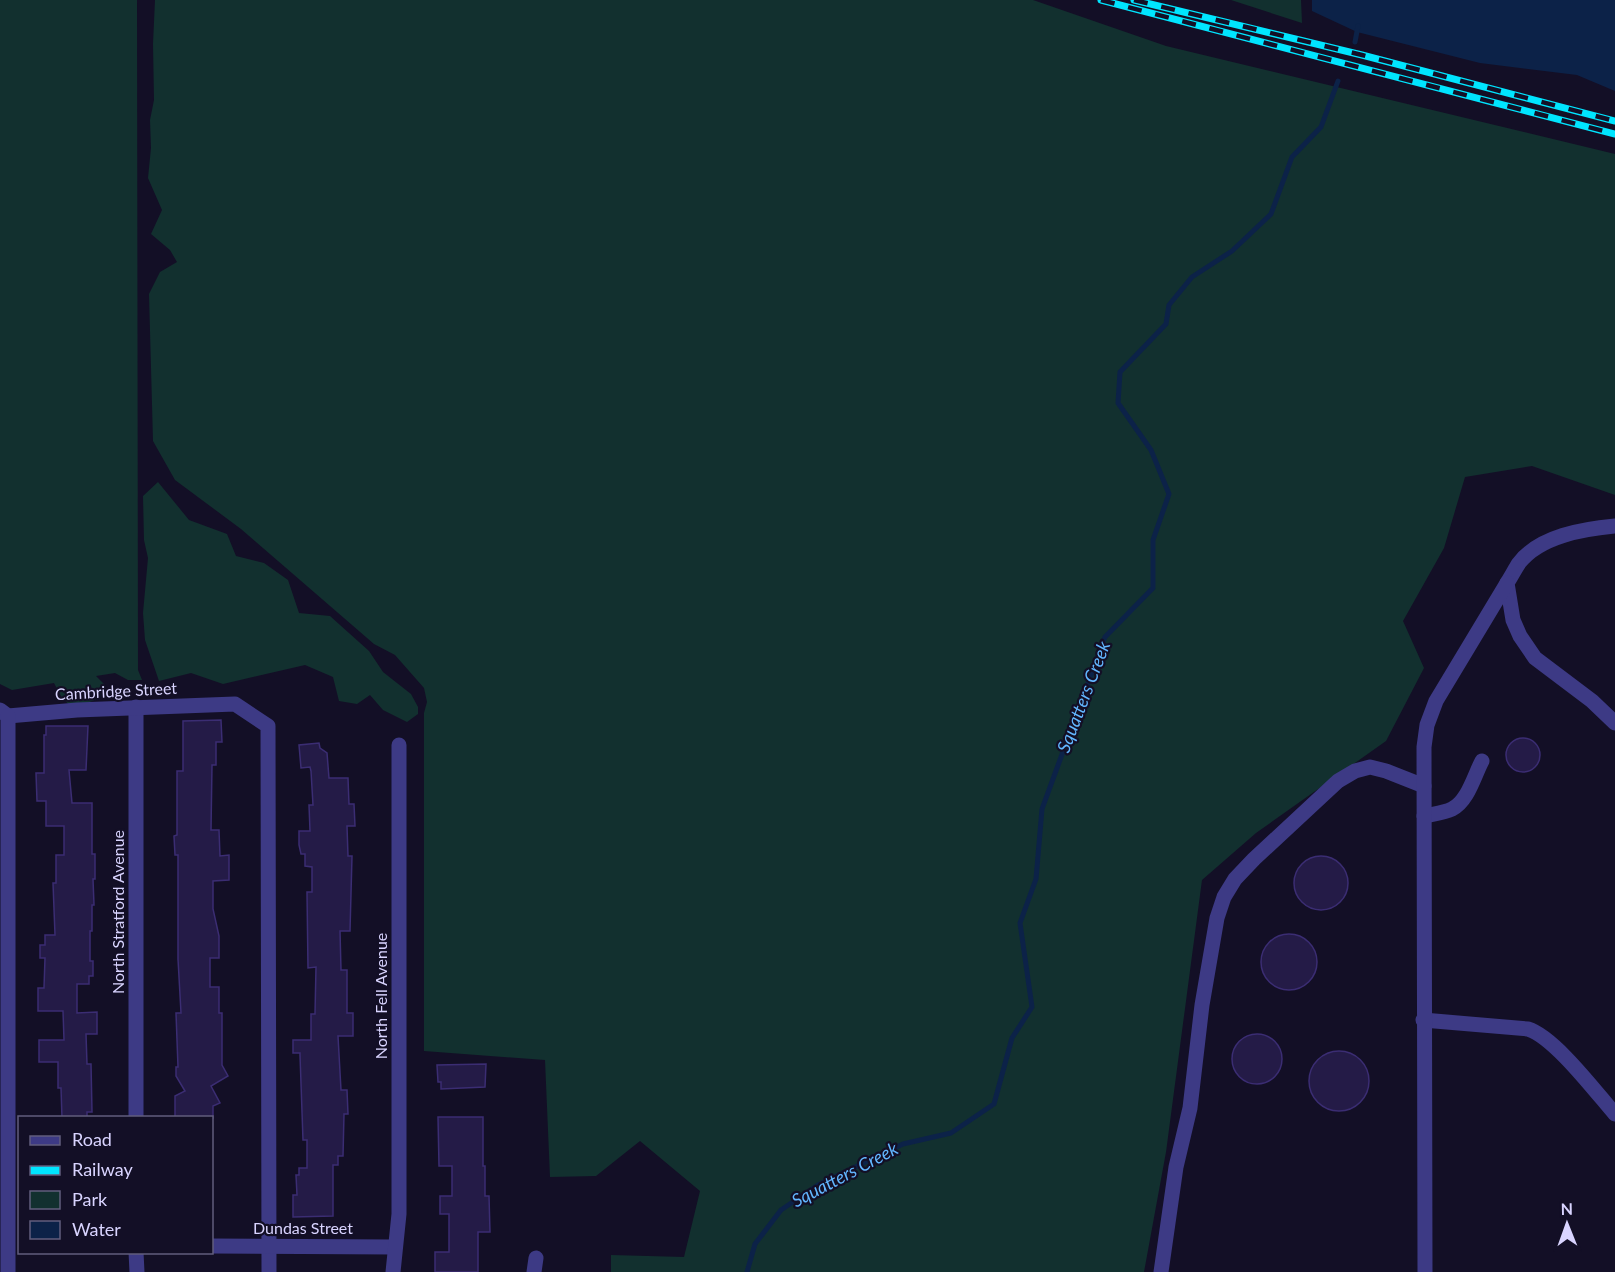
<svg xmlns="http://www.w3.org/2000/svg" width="1615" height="1272" font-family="Lato,sans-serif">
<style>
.green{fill:#12302f}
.water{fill:#0c2248}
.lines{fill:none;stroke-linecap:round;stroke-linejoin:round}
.stream{stroke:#0c2248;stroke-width:5}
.building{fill:#241b47;stroke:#3b2d73;stroke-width:1.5}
.minor{stroke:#3d3a85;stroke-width:15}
.rail-casing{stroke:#00e5ff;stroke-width:7}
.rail{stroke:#130f26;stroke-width:4.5;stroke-dasharray:14;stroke-linecap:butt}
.labels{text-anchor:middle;stroke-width:4.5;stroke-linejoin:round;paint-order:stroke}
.street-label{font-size:16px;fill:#d9d4ff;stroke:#130f26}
.water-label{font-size:18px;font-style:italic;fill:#62b6ff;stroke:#130f26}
</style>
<rect width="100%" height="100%" fill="#130f26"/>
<!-- green -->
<g class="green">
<polygon points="0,0 137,0 138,670 142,680 128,680 115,673 96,676 105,685 105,696 87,703 72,707 62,698 54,683 12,690 0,684"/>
<polygon points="155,0 1033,0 1166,46 1615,154 1615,495 1532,466 1465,477 1444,548 1403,621 1424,668 1386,741 1256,833 1202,880 1166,1152 1144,1272 611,1272 611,1255 684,1257 700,1191 640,1141 596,1176 550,1177 545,1060 424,1051 424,713 427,702 424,688 395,655 374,644 241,529 175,480 153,441 149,294 160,272 177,262 170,250 151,234 162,210 148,178 151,148 150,120 154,100 153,44"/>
<polygon points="1231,0 1301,0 1302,23"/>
<polygon points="158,482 189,520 227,534 236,556 264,563 288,580 299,613 330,616 369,651 383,672 411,694 418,707 418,714 407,722 383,710 370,695 357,704 339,701 333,677 305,665 223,684 191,673 159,681 145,640 143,613 148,558 144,540 143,496"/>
</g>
<!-- water -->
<polygon class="water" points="1312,0 1615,0 1615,91 1577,75 1480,63 1357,32 1312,11"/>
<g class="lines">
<!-- stream -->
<g class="stream">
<polyline points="1355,42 1358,26"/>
<polyline points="747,1272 755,1244 781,1210 818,1185 903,1144 951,1133 994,1104 1012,1038 1032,1007 1020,923 1036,879 1042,809 1105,637 1153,588 1153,540 1169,494 1151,450 1118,403 1120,372 1166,324 1169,305 1192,277 1232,251 1271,214 1292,157 1321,127 1338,81"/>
</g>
</g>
<!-- building -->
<g class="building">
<polygon points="221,720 222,742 216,742 216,765 212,765 211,830 219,830 220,856 229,855 229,880 213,881 213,909 219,936 219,958 210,958 210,987 219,987 219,1013 222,1013 222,1065 228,1076 211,1086 220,1103 213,1106 213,1118 175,1118 175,1096 185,1091 176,1076 176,1067 178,1067 176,1013 181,1013 178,959 178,855 175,855 174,836 177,835 177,771 183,771 183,721"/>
<polygon points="46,726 88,726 86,770 69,770 72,803 92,803 92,854 95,854 95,879 93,879 94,905 92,905 92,931 90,931 90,961 93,961 93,976 89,976 89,984 77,984 77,1013 97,1012 97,1034 86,1034 87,1064 91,1064 92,1112 87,1112 87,1118 62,1118 61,1088 58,1088 58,1062 39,1062 39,1040 64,1040 63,1011 38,1011 38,988 44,988 45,958 40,958 40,945 45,945 45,935 55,935 53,883 56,883 56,855 64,855 64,826 46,826 46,801 37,801 36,773 44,773 44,735 46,735"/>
<circle cx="1523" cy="755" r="17"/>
<polygon points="319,743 320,748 327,753 329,778 348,778 349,804 354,804 355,826 347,826 348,856 352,856 350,931 340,931 341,970 347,970 347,1013 353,1013 353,1036 338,1036 341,1090 347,1090 348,1114 344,1114 343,1156 338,1156 338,1165 333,1165 333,1216 293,1217 293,1195 297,1195 296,1175 299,1175 299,1168 307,1168 307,1140 303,1140 300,1055 300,1053 293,1053 293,1040 311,1040 311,1014 315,1014 316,967 308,968 307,892 312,892 312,867 305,866 305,854 301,854 299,845 299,831 310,831 309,805 313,805 311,771 310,767 301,768 299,745"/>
<circle cx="1321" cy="883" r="27"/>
<circle cx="1289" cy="962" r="28"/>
<circle cx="1257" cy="1059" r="25"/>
<circle cx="1339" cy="1081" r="30"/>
<polygon points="486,1064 485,1087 441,1089 441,1082 438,1082 437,1065"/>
<polygon points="438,1117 483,1117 483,1166 485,1166 485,1196 489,1196 490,1232 478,1232 478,1272 435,1272 435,1252 449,1252 449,1214 440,1214 440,1196 452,1196 452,1166 439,1166"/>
</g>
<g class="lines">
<!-- minor -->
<g class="minor">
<path d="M1615 526C1583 529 1540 536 1519 563 1515 569 1511 577 1507 583L1513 620 1520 636 1535 658 1592 701 1615 723"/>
<polyline points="136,707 136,1118"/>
<polyline points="0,710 8,716 77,710 235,704 268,726 269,1272"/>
<polyline points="8,716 8,1272"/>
<path d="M1424 816C1432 814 1444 813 1452 809 1468 801 1474 776 1482 761"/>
<path d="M1423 1020 1528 1029C1554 1037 1595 1091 1615 1114"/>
<polyline points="212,1246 395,1247"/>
<polyline points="136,1252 137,1272"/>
<polyline points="393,1272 399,1214 399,745"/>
<polyline points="534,1272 536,1258"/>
<polyline points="1161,1272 1176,1167 1190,1108 1202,1005 1217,918 1224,897 1235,879 1254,859 1338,781 1355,771 1370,767 1386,771 1424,786"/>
<polyline points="1425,1272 1424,747 1427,725 1436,701 1507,583"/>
</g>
<defs>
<g id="rail">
<polyline points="1101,0 1615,134"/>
<polyline points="1134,0 1362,55 1615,121"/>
</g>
</defs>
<!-- rail casing -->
<use href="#rail" class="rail-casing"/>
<!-- rail -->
<use href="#rail" class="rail"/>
</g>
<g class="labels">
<!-- street labels -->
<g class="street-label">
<text transform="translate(116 691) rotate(-3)" y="6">Cambridge Street</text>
<text transform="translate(118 912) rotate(-90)" y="6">North Stratford Avenue</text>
<text transform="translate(381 996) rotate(-90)" y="6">North Fell Avenue</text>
<text x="303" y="1234">Dundas Street</text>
</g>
<!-- water labels -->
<g class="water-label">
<text transform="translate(1084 697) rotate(-69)" y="6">Squatters Creek</text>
<text transform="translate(845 1175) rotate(-28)" y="6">Squatters Creek</text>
</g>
</g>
<!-- legend -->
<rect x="18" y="1116" width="195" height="138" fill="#130f26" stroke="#625e7d" stroke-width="1.5"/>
<rect x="30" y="1136" width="30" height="9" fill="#3d3a85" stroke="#625e7d" stroke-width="1.5"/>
<text x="72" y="1146" font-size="18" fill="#d9d4ff">Road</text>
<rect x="30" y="1166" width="30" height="9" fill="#00e5ff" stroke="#625e7d" stroke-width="1.5"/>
<text x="72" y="1176" font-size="18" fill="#d9d4ff">Railway</text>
<rect x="30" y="1191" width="30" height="18" fill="#12302f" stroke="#625e7d" stroke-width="1.5"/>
<text x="72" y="1206" font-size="18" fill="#d9d4ff">Park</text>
<rect x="30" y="1221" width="30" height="18" fill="#0c2248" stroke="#625e7d" stroke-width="1.5"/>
<text x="72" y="1236" font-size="18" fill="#d9d4ff">Water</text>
<!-- north arrow -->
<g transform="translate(1567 1224) rotate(359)" stroke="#130f26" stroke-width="4.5" paint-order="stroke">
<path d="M0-4.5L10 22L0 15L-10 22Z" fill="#d9d4ff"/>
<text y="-9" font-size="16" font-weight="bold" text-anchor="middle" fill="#d9d4ff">N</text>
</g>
</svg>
